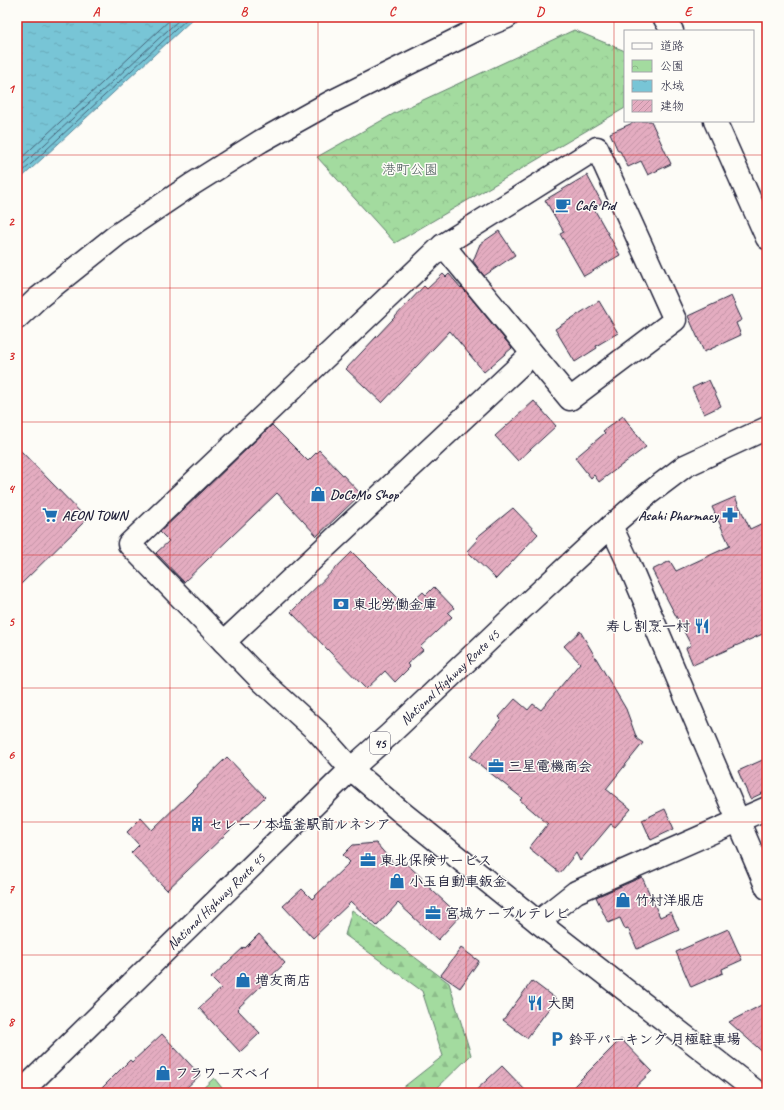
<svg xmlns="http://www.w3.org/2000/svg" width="784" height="1110" font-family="Caveat,'Klee One',sans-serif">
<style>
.forest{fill:url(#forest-firs);stroke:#627e6d}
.park{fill:url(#park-crowns);stroke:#627e6d}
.water{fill:url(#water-ripples);stroke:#568498}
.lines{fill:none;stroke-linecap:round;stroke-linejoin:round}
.shore{stroke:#446379;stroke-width:1}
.building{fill:url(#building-hatch);stroke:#22223b}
.minor-casing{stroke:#22223b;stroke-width:25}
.highway-casing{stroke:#22223b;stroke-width:25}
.minor{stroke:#fdfcf7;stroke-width:22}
.highway{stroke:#fdfcf7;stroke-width:22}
.grid{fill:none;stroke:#d62828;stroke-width:1;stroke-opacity:0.55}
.labels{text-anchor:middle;stroke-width:3;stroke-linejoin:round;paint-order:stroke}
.shield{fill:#fdfcf7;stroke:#646373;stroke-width:1}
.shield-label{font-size:13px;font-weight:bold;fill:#22223b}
.park-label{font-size:14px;fill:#495a59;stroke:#fdfcf7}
.poi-label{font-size:14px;font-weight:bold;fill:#22223b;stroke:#fdfcf7;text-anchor:start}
.street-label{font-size:14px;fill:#22223b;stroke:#fdfcf7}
.neatline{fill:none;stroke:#d62828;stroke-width:1.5}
.grid-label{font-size:13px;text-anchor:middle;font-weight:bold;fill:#d62828}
</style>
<defs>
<pattern id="forest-firs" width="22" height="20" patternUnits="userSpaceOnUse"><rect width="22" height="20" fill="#a3db9f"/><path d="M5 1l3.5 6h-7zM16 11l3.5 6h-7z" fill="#8cbc8a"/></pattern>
<pattern id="park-crowns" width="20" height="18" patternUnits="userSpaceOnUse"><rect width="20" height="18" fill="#a3db9f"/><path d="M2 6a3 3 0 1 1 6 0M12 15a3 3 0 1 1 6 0" fill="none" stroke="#8cbc8a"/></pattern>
<pattern id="water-ripples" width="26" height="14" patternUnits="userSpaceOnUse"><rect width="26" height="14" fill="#78c5d6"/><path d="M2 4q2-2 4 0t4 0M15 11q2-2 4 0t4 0" fill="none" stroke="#68a9b9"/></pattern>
<pattern id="building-hatch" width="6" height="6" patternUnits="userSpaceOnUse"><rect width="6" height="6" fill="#e4acc0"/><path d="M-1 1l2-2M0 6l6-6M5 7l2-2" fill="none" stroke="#c394a6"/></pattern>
</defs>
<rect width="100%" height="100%" fill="#fdfcf7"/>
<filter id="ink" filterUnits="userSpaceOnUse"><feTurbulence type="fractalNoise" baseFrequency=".025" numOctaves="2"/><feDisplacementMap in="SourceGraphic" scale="8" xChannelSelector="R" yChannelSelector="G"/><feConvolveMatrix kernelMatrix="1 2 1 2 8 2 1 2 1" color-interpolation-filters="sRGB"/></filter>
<g filter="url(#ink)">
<!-- forest -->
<g class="forest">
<polygon points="352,910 449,983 471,1055 432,1093 396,1093 443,1056 422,991 345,935"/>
<polygon points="214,1078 226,1093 198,1093"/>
</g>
<!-- park -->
<polygon class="park" points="574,30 625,51 625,108 395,243 317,157 395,113"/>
<!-- water -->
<polygon class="water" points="17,17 195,17 17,182"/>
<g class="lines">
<!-- shore -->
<g class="shore">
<polyline points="17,162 173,17"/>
<polyline points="17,170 182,17"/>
<polyline points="17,177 189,17"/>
</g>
</g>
<!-- building -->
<g class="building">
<polygon points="637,121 651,121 671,164 648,175 641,161 628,167 620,151 618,151 610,133"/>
<polygon points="587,175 602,203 593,207 620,255 584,276 560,234 564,232 545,200"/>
<polygon points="499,231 515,255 484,276 473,261 480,244"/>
<polygon points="443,274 446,277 449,274 461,288 462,287 512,348 484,372 450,331 382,403 346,369 424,286 427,289"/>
<polygon points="731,296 742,320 736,323 741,335 704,352 688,316"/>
<polygon points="599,301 618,333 596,346 597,348 575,362 555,329"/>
<polygon points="709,380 721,406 704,414 692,388"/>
<polygon points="534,401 556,426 518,461 495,436"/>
<polygon points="623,416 646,447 599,482 594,475 591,478 575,458 605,433 603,431"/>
<polygon points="272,425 308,461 319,450 361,494 317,536 277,493 184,582 156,553 169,541 160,532"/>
<polygon points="17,447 87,519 17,588"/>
<polygon points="735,497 750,529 767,521 767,632 693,665 686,648 691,645 652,570 670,561 676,571 730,546 712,507"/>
<polygon points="513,508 538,534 496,579 467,551 478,539 476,538"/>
<polygon points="352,552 407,607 423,592 426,595 434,587 454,608 448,613 452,617 420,647 423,650 407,664 410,667 395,682 385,671 366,689 291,612"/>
<polygon points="580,631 626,709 637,739 643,743 606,789 631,809 615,827 611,824 580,861 576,853 560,873 529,848 548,824 520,800 522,798 470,757 501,719 499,717 515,699 528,710 533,704 541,710 580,663 564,646"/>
<polygon points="227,757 265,797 167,890 131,853 139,845 127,832 141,818 152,830"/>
<polygon points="767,758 767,791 750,799 738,771"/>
<polygon points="665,809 674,829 651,840 642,820"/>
<polygon points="376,843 394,864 400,858 422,878 420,879 460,916 438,940 398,903 377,926 351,902 313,938 283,906 302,889 312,899 350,862 343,855 353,845"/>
<polygon points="642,877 660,917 671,912 679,930 637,949 628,928 625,929 620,918 608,923 596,897"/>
<polygon points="728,929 742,960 722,969 723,973 691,987 676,952"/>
<polygon points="259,934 285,963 237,1009 260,1033 240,1052 199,1008 221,988 211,978 244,947 245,948"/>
<polygon points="461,948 479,961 460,988 441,975"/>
<polygon points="532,981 556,999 527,1038 503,1020"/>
<polygon points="767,1002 767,1056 729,1022"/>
<polygon points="162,1034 200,1075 181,1093 97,1093 130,1060 132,1062"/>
<polygon points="621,1039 652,1071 629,1093 567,1093"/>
<polygon points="502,1066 528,1093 473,1093"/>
</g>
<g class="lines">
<defs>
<g id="minor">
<polyline points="664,17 672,31"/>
<polyline points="715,121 767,238"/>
<polyline points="443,245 570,399 675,320 597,148 443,245 129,544 262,681 318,732 351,769 400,811 538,922 758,1093"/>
<polyline points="17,318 37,299 117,235 191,185 261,141 331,102 480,28 507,17"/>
<polyline points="611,526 629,564 767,888"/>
<polyline points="224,642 532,354"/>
<polyline points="538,922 576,892 767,808"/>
</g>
<g id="highway">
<path id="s1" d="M20 1093 351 769 390 734 516 614 611 526 648 494 685 466 767 428"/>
</g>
</defs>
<!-- minor casing -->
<use href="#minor" class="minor-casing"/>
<!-- highway casing -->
<use href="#highway" class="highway-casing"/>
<!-- minor -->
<use href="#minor" class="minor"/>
<!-- highway -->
<use href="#highway" class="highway"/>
</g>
</g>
<!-- grid -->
<path class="grid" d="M170 17V1093M318 17V1093M466 17V1093M614 17V1093M17 155H767M17 288H767M17 422H767M17 555H767M17 688H767M17 822H767M17 955H767"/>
<!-- icons -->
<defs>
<symbol id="cafe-bare" viewBox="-9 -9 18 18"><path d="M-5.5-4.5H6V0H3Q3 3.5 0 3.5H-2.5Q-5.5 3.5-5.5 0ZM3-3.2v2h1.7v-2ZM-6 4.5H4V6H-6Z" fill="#1f6fb2" stroke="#fdfcf7" stroke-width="2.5" paint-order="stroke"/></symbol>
<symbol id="shop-bare" viewBox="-9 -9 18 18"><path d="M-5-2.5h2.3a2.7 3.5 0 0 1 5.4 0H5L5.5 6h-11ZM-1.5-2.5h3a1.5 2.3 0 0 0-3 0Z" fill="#1f6fb2" stroke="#fdfcf7" stroke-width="2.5" paint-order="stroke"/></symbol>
<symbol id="supermarket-bare" viewBox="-9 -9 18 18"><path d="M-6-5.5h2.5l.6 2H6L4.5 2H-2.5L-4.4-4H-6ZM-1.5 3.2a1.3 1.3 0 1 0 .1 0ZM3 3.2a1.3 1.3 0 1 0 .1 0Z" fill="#1f6fb2" stroke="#fdfcf7" stroke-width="2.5" paint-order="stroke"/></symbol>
<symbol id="pharmacy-bare" viewBox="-9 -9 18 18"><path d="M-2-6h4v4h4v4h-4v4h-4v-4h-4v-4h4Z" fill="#1f6fb2" stroke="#fdfcf7" stroke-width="2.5" paint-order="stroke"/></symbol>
<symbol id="bank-bare" viewBox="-9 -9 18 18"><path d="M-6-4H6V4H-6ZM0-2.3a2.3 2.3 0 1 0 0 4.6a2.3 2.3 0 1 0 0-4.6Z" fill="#1f6fb2" stroke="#fdfcf7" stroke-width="2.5" paint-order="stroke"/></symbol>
<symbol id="restaurant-bare" viewBox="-9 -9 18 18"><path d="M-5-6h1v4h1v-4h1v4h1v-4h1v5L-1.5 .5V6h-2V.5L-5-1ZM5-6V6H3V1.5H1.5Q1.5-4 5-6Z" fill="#1f6fb2" stroke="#fdfcf7" stroke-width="2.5" paint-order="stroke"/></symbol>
<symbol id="office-bare" viewBox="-9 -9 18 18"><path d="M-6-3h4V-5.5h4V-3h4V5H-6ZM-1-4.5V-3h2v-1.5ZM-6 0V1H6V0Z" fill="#1f6fb2" stroke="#fdfcf7" stroke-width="2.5" paint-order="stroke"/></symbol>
<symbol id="building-bare" viewBox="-9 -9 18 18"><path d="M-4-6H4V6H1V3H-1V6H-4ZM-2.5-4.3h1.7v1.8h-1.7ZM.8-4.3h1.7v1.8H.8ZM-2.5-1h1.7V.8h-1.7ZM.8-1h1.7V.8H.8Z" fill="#1f6fb2" stroke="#fdfcf7" stroke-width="2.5" paint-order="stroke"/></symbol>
<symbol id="parking-bare" viewBox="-9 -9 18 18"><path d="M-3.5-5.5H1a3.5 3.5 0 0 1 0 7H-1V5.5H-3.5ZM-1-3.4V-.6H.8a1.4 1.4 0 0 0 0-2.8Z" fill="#1f6fb2" stroke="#fdfcf7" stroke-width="2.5" paint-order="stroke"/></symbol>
</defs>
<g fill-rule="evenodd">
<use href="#cafe-bare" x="552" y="194" width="22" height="22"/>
<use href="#shop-bare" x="307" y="483" width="22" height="22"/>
<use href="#supermarket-bare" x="39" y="504" width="22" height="22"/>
<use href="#pharmacy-bare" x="719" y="504" width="22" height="22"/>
<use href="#bank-bare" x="330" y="593" width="22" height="22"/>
<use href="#restaurant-bare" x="691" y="615" width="22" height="22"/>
<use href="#office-bare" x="485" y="755" width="22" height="22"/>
<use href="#building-bare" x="186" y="813" width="22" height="22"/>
<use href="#office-bare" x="357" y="849" width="22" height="22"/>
<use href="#shop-bare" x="386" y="870" width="22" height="22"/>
<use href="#shop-bare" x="612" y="889" width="22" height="22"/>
<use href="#office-bare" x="422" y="902" width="22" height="22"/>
<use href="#shop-bare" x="232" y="969" width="22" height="22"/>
<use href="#restaurant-bare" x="524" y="992" width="22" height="22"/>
<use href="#parking-bare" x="546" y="1028" width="22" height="22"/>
<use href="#shop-bare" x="152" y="1062" width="22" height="22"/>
</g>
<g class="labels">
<!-- shield labels -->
<rect class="shield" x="370" y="732" width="20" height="22" rx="3"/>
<g class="shield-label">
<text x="380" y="748">45</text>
</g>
<!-- park labels -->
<g class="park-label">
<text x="410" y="174">港町公園</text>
</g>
<!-- poi labels -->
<g class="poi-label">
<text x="575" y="210">Cafe Pid</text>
<text x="330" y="499">DoCoMo Shop</text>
<text x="62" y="520">AEON TOWN</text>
<text x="718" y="520" text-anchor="end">Asahi Pharmacy</text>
<text x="353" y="609">東北労働金庫</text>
<text x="690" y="631" text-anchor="end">寿し割烹一村</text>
<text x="508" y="771">三星電機商会</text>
<text x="209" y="829">セレーノ本塩釜駅前ルネシア</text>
<text x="380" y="865">東北保険サービス</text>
<text x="409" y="886">小玉自動車鈑金</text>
<text x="635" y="905">竹村洋服店</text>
<text x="445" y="918">宮城ケーブルテレビ</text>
<text x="255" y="985">増友商店</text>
<text x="547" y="1008">大関</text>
<text x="569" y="1044">鈴平パーキング 月極駐車場</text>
<text x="175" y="1078">フラワーズベイ</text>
</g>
<!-- street labels -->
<g class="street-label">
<text dy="5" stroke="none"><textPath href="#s1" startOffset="598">National Highway Route 45</textPath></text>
<text dy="5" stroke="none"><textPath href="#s1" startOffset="274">National Highway Route 45</textPath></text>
</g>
</g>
<!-- margin -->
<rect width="784" height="1110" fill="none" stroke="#fdfcf7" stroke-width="44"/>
<!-- legend -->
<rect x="624" y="30" width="130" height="92" fill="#fdfcf7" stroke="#a5a5ac"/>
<rect x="632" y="43" width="20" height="6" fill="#fdfcf7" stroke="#a5a5ac"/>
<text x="660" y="50" font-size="12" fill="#22223b">道路</text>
<rect x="632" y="60" width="20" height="12" fill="url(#park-crowns)" stroke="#a5a5ac"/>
<text x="660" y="70" font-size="12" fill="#22223b">公園</text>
<rect x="632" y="80" width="20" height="12" fill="url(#water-ripples)" stroke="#a5a5ac"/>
<text x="660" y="90" font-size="12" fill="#22223b">水域</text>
<rect x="632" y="100" width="20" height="12" fill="url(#building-hatch)" stroke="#a5a5ac"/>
<text x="660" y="110" font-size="12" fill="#22223b">建物</text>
<rect x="22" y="22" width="740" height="1066" class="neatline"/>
<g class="grid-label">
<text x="96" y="16">A</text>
<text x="244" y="16">B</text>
<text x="392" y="16">C</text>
<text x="540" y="16">D</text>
<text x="688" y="16">E</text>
<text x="11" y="93">1</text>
<text x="11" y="226">2</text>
<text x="11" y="360">3</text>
<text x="11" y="493">4</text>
<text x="11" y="626">5</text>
<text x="11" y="759">6</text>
<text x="11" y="893">7</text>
<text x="11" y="1026">8</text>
</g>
</svg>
